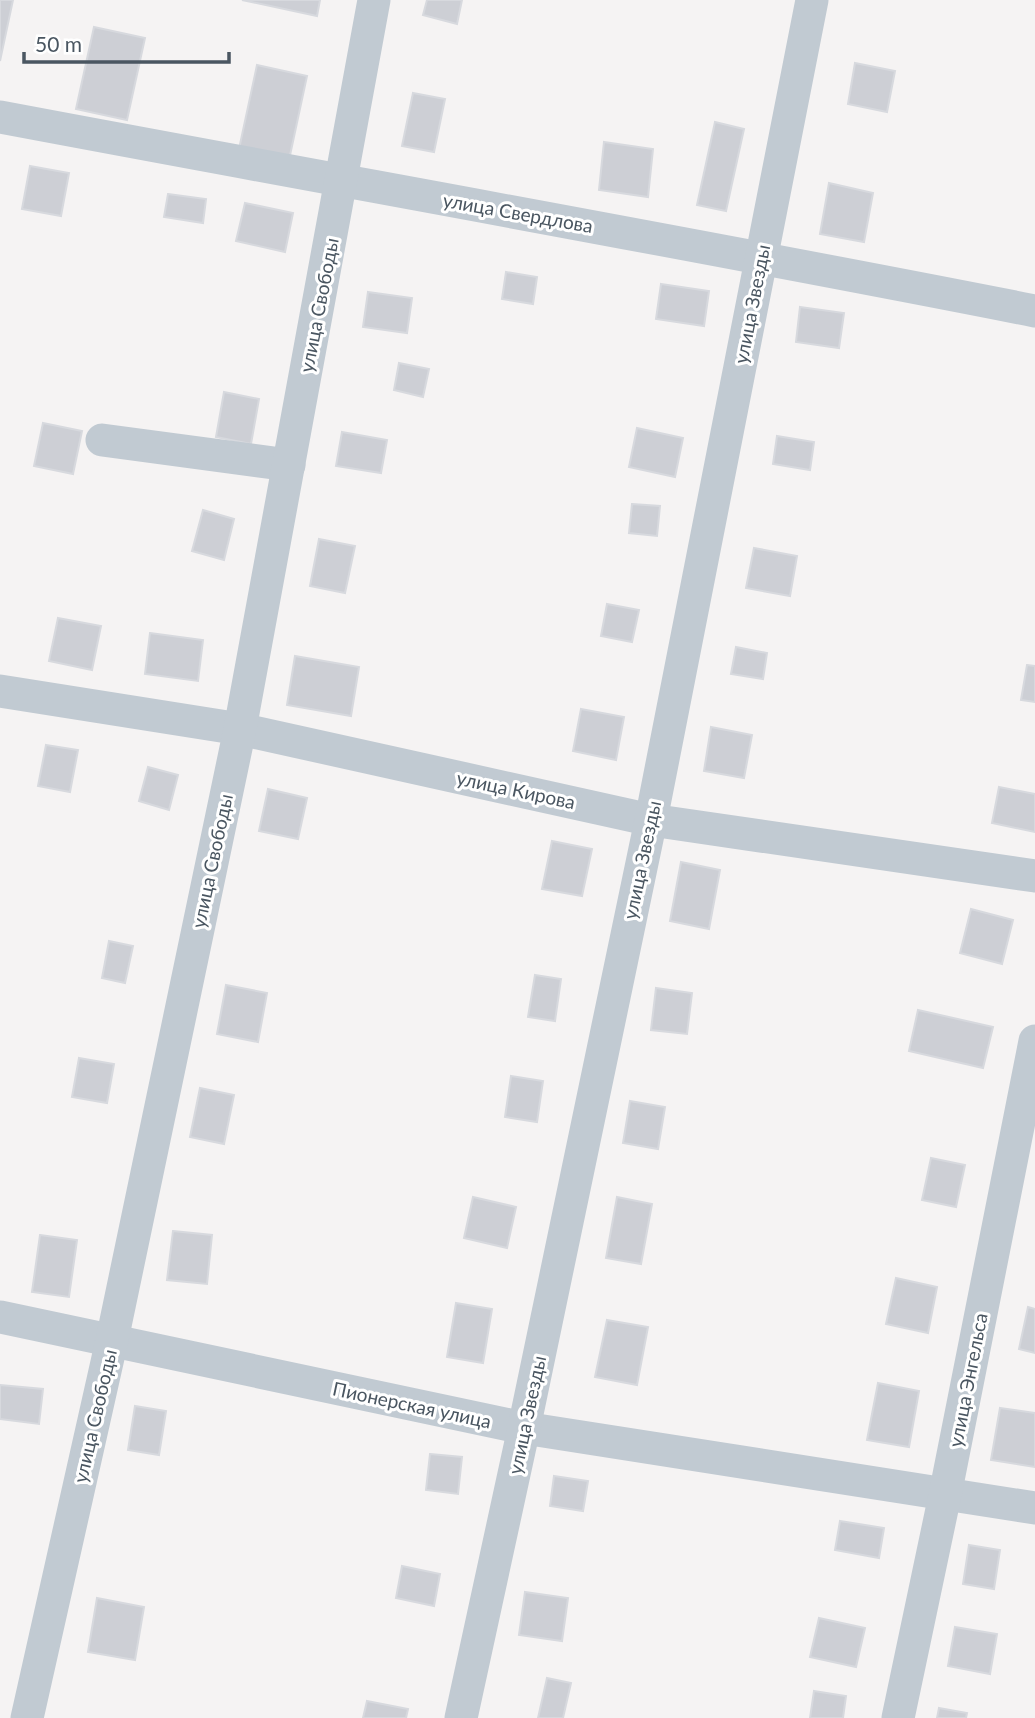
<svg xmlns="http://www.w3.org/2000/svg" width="1035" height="1718" font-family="Lato,sans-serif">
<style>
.building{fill:#cdcfd5;stroke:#d7d9de;stroke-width:2}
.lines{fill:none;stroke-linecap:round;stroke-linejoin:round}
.minor{stroke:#c1cad2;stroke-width:33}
.labels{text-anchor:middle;stroke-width:6;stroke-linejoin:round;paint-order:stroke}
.street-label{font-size:19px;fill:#4a5661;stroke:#fff}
</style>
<rect width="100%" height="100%" fill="#f5f3f3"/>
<!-- building -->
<g class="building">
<polygon points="0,0 13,0 0,61"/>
<polygon points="242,0 320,0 317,16"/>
<polygon points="427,0 462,0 457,24 423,15"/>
<polygon points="94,27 145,38 127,120 76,109"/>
<polygon points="855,63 895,71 887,112 848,104"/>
<polygon points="257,65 307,76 289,160 239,149"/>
<polygon points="413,93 445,99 434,152 402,146"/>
<polygon points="715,122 744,129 726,211 697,205"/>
<polygon points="604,142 653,149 648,197 599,190"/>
<polygon points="30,166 69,173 61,216 22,209"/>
<polygon points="829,183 873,193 864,242 820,234"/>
<polygon points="168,194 206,199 203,223 164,217"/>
<polygon points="245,203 293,213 285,252 236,241"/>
<polygon points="506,272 537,277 533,304 502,299"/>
<polygon points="661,284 709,291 704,326 656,319"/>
<polygon points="368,292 412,298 407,333 363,327"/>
<polygon points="800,307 844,313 839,348 796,342"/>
<polygon points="399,363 429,369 423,397 394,390"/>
<polygon points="224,392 259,399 251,444 216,437"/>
<polygon points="43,423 82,431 73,474 34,466"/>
<polygon points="637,428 683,438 675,477 629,467"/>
<polygon points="342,432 387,440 381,473 336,466"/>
<polygon points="777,436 814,442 810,470 773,464"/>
<polygon points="632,504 660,506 657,536 629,533"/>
<polygon points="203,510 234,519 224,560 192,551"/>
<polygon points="319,539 355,546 345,593 310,586"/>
<polygon points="754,548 797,556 790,596 746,588"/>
<polygon points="607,604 639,610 632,642 601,636"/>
<polygon points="58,618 101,626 92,670 49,661"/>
<polygon points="150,633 203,640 198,681 145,674"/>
<polygon points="736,647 767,653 763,679 731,674"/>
<polygon points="295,656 359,667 351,716 287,705"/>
<polygon points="1027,665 1035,666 1035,702 1021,700"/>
<polygon points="581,709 624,717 616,760 573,751"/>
<polygon points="711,727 752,735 744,778 704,771"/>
<polygon points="46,745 78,750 70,792 38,786"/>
<polygon points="148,767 178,775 169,810 139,801"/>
<polygon points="999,787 1035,794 1035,832 992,823"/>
<polygon points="268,789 307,798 298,839 259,831"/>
<polygon points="552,841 592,849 582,896 542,889"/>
<polygon points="681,862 720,870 709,929 670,921"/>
<polygon points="971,909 1013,920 1002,964 960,953"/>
<polygon points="109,941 133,946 125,983 102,978"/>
<polygon points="535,975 561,979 555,1021 528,1017"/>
<polygon points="226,985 267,993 258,1042 217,1034"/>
<polygon points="656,988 692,993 687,1034 651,1030"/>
<polygon points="918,1010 993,1027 983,1068 909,1051"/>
<polygon points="79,1058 114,1064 107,1103 72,1097"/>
<polygon points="511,1076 543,1081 537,1122 505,1117"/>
<polygon points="200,1088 234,1095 224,1144 190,1137"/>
<polygon points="630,1101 665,1107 658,1149 623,1143"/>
<polygon points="931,1158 965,1165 956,1207 922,1200"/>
<polygon points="473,1197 516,1207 507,1248 464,1238"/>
<polygon points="617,1197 652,1204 641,1264 606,1258"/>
<polygon points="173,1231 212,1235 207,1284 167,1280"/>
<polygon points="40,1235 77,1240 69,1297 32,1292"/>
<polygon points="896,1278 937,1287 928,1333 886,1324"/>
<polygon points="456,1303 492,1309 483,1363 447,1357"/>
<polygon points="1028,1307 1035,1309 1035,1353 1019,1349"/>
<polygon points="607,1320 648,1327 637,1385 595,1377"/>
<polygon points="878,1383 919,1391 909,1447 867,1440"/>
<polygon points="0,1385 43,1389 39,1424 0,1419"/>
<polygon points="135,1406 166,1411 159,1455 128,1450"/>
<polygon points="1000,1408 1035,1413 1035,1467 991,1460"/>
<polygon points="430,1454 462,1457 458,1494 426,1490"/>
<polygon points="554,1476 588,1481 583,1511 550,1506"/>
<polygon points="840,1521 884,1528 879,1558 835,1550"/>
<polygon points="969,1545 1000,1550 994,1589 963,1584"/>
<polygon points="402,1566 440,1574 434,1606 396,1598"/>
<polygon points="525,1592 568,1598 562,1641 519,1635"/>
<polygon points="97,1598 144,1607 135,1660 88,1652"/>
<polygon points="819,1618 865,1628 856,1667 810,1657"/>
<polygon points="955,1627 997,1634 990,1674 948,1666"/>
<polygon points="547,1678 571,1683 563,1718 538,1718"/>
<polygon points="814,1691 846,1696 843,1718 810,1718"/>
<polygon points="367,1701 408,1709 406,1718 363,1718"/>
<polygon points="939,1708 967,1713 966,1718 937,1718"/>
</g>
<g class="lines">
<!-- minor -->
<g class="minor">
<path d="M0 117C345 182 691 243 1035 311"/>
<polyline points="102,440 289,465"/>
<polyline points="0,691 240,729 651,820 1035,876"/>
<polyline points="0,1317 524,1428 1035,1508"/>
<polyline points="27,1718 112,1340 240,729 374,0"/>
<polyline points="461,1718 524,1428 651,820 812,0"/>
<polyline points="898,1718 945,1495 1035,1041"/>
</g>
</g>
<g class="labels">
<!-- street labels -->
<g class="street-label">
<text transform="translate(518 213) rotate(10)" y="7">улица Свердлова</text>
<text transform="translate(752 304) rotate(-79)" y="7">улица Звезды</text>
<text transform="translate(319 305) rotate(-79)" y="7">улица Свободы</text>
<text transform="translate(516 790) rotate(12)" y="7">улица Кирова</text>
<text transform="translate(642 860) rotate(-78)" y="7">улица Звезды</text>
<text transform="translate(212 861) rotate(-78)" y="7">улица Свободы</text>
<text transform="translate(968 1380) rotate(-79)" y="7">улица Энгельса</text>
<text transform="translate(412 1405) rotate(12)" y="7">Пионерская улица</text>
<text transform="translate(527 1415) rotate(-78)" y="7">улица Звезды</text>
<text transform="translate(95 1416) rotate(-77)" y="7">улица Свободы</text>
</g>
</g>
<!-- scale -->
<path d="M24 52v10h205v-10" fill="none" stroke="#4a5661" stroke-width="3.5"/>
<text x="35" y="52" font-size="21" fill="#4a5661" stroke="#ffffff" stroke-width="5" paint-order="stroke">50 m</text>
</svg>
